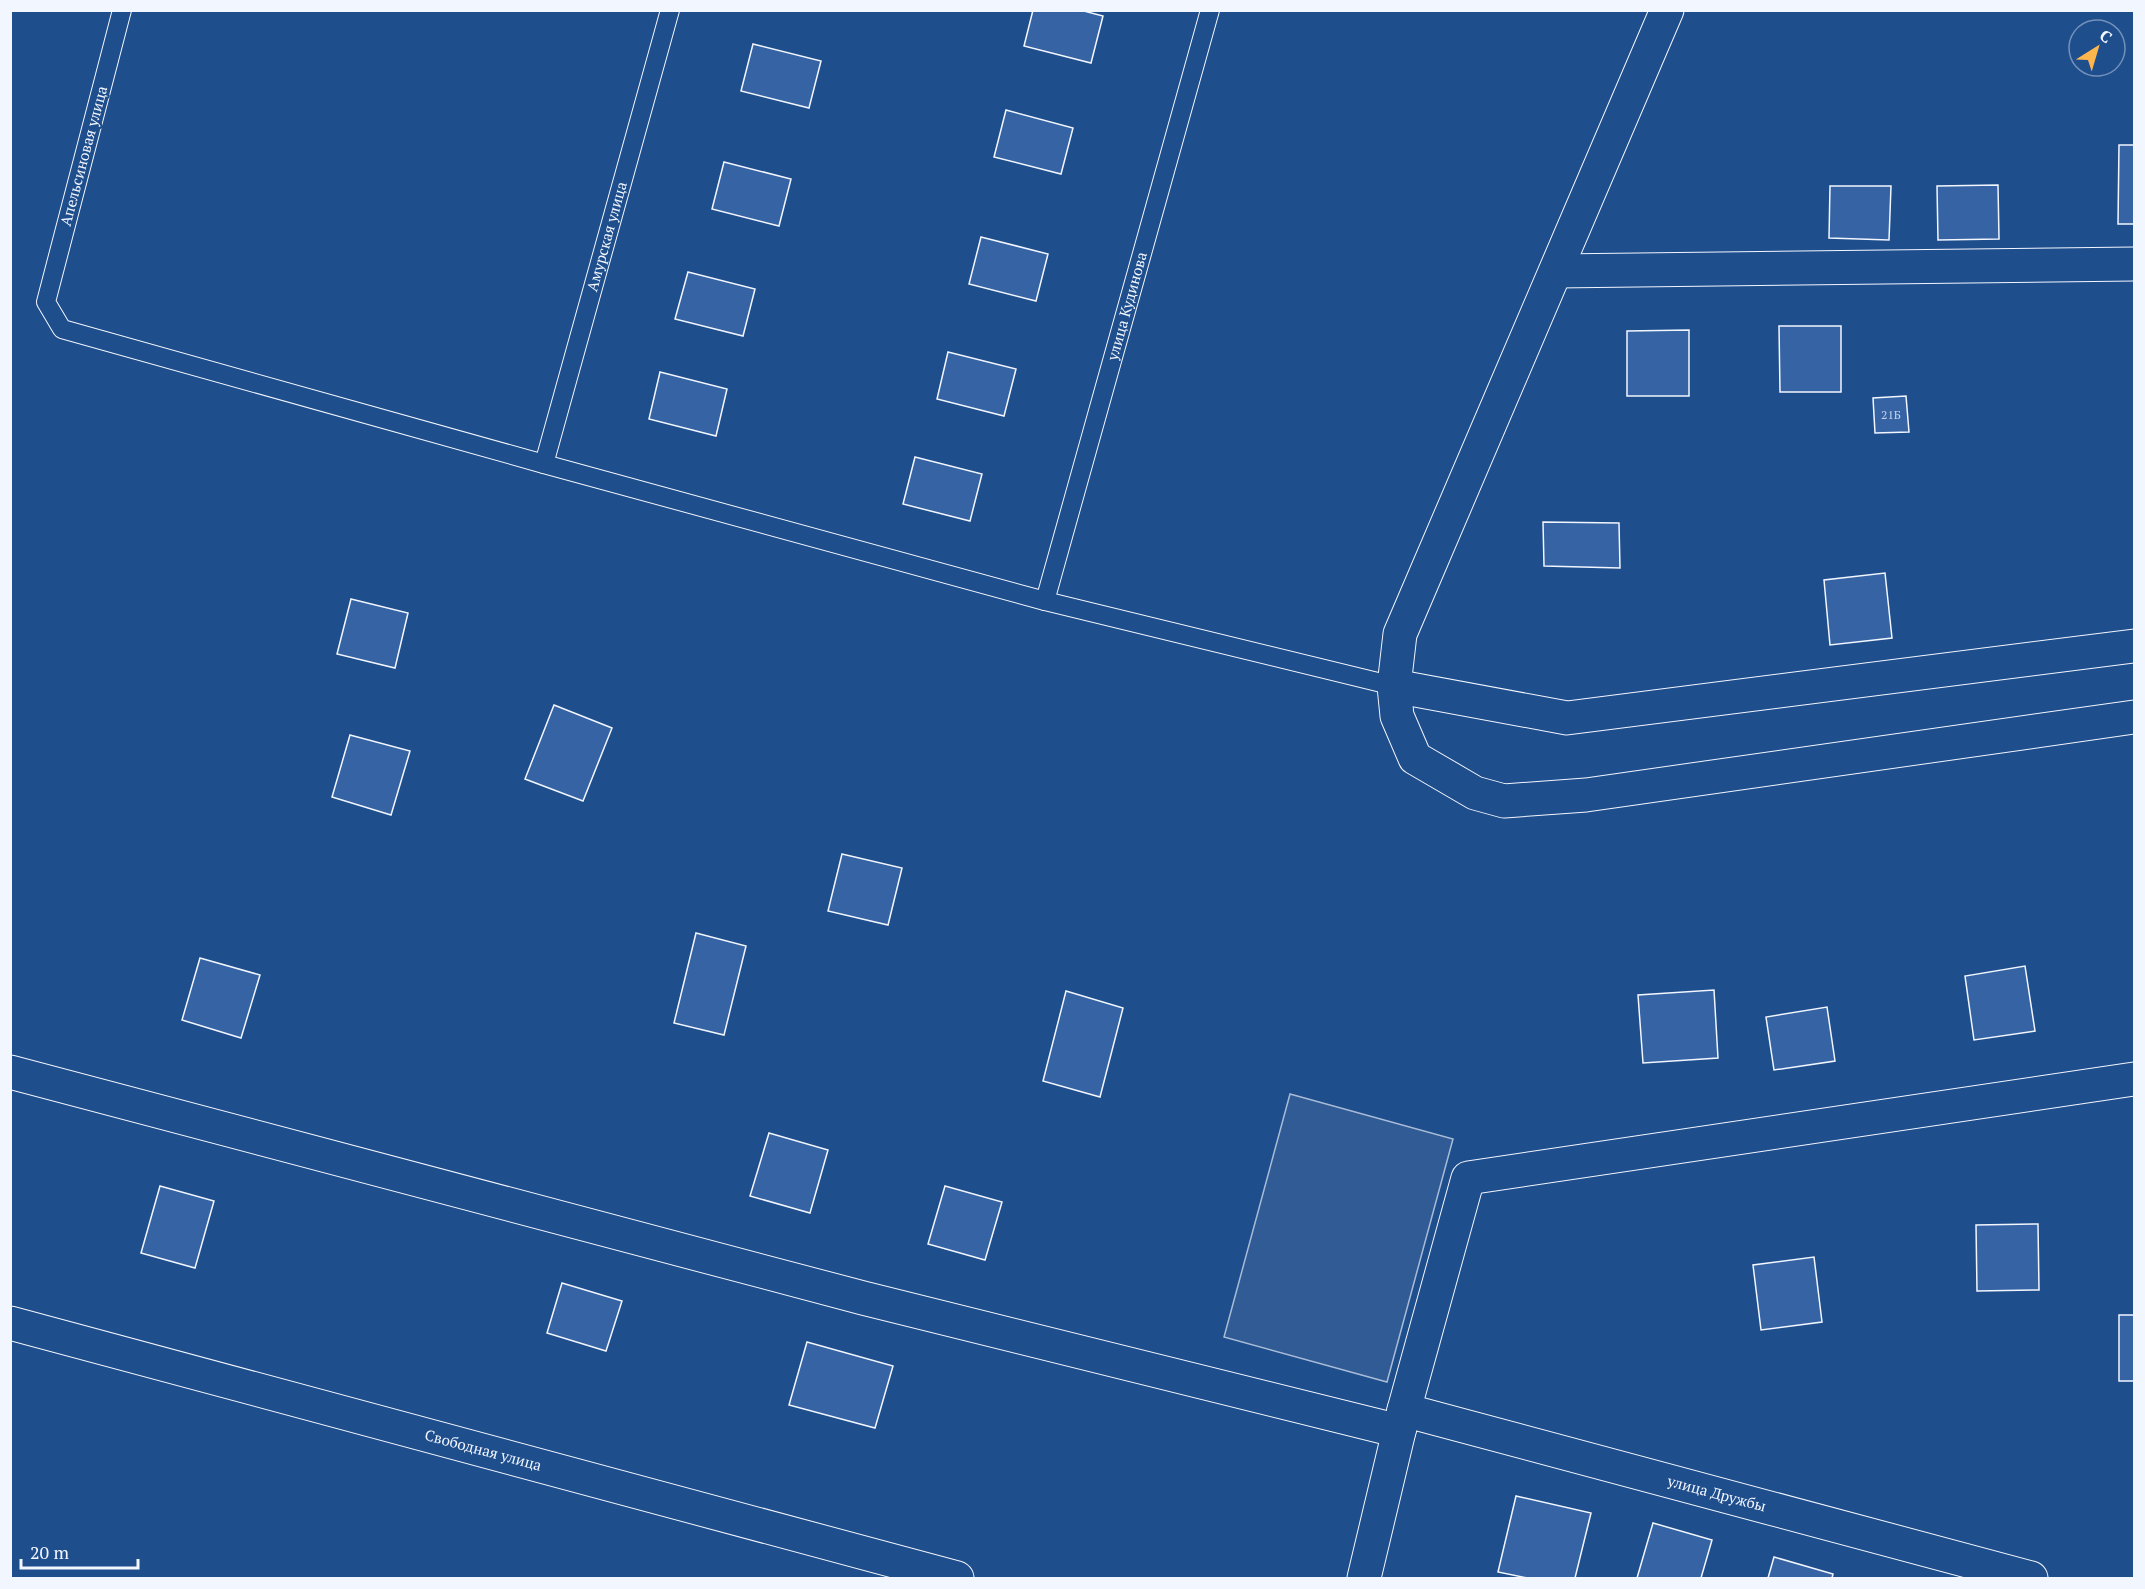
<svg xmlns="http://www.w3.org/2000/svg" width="2145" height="1589" font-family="'PT Serif',serif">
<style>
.built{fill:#305b95;stroke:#a8bbd7;stroke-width:1.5}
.building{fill:#3563a3;stroke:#f2f6ff;stroke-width:1.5}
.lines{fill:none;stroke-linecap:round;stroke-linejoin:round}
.service-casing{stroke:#f2f6ff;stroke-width:20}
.minor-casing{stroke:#f2f6ff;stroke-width:35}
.service{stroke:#1f4e8c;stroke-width:18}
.minor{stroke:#1f4e8c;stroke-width:33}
.labels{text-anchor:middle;stroke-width:4.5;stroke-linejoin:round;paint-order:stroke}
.number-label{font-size:12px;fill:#c3d1e8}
.street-label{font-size:15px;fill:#f2f6ff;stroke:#1f4e8c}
</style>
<rect width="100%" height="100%" fill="#1f4e8c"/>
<!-- built -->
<polygon class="built" points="1290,1094 1453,1139 1387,1382 1224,1337"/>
<!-- building -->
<g class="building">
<polygon points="1033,10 1080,10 1103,16 1091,63 1024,46"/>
<polygon points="753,44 821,61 809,108 741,91"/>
<polygon points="1006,110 1073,128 1061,174 994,157"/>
<polygon points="2119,145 2134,145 2134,224 2118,224"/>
<polygon points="724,162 791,179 779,226 712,209"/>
<polygon points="1998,185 1999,239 1938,240 1937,186"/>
<polygon points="1830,186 1891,186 1889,240 1829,238"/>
<polygon points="981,237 1048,254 1036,301 969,284"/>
<polygon points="688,272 755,289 743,336 675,319"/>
<polygon points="1779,326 1841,326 1841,392 1780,392"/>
<polygon points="1689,330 1689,396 1627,396 1627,331"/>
<polygon points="948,352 1016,369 1004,416 937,399"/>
<polygon points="660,372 727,389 716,436 649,419"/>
<polygon points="1906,396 1909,432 1875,433 1873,398"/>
<polygon points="915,457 982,474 970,521 903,504"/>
<polygon points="1543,522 1619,523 1620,568 1544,566"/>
<polygon points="1885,573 1892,638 1830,645 1824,580"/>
<polygon points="351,599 408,613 395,668 337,654"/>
<polygon points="554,705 612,728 583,801 525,779"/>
<polygon points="350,735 410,751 391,815 332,797"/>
<polygon points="842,854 902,868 888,925 828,911"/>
<polygon points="696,933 746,946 724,1035 674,1023"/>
<polygon points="200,958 260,975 241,1038 182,1020"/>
<polygon points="2025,966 2035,1031 1974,1040 1965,976"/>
<polygon points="1714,990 1718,1058 1643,1063 1638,995"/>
<polygon points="1066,991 1123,1008 1100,1097 1043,1081"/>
<polygon points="1827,1007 1835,1061 1774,1070 1766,1017"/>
<polygon points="769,1133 828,1150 810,1213 750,1196"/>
<polygon points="160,1186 214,1201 195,1268 141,1253"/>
<polygon points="945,1186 1002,1202 985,1260 928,1244"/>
<polygon points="2038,1224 2039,1290 1977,1291 1976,1225"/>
<polygon points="1814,1257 1822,1322 1761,1330 1753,1265"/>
<polygon points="562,1283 622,1301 606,1351 547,1333"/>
<rect x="2119" y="1315" width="15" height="66"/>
<polygon points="807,1342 893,1366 875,1428 789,1405"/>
<polygon points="1516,1496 1591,1513 1575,1578 1527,1578 1498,1572"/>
<polygon points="1653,1523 1712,1540 1701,1578 1637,1578"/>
<polygon points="1774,1557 1833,1574 1832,1578 1768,1578"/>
</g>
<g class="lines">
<defs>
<g id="service">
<polyline points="122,10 46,302 62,329 544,464 1045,601 1394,686"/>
<path id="s1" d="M544 464 670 10"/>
<path id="s2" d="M1045 601 1210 10"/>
</g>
<g id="minor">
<polyline points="1667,10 1400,634 1394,686 1397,716 1415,758 1475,793 1504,801 1586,795 2134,717"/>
<polyline points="1556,271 2134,264"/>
<polyline points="1394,686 1567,718 2134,646"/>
<path id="s3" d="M10 1072 863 1298 1399 1431 1404 1410 2031 1578"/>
<path id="s4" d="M10 1323 957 1578"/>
<polyline points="1364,1578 1404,1410 1468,1178 2134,1079"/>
</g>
</defs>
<!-- service casing -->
<use href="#service" class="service-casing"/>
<!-- minor casing -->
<use href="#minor" class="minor-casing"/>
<!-- service -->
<use href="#service" class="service"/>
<!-- minor -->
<use href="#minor" class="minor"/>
</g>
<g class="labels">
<!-- number labels -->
<g class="number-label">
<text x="1891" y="419">21Б</text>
</g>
<!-- street labels -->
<g class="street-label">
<text transform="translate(84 156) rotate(-75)" y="5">Апельсиновая улица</text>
<text dy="5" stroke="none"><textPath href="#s1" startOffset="236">Амурская улица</textPath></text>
<text dy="5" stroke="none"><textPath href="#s2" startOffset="306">улица Кудинова</textPath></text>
<text dy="5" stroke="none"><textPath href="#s4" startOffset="490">Свободная улица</textPath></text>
<text dy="5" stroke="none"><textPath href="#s3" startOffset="1780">улица Дружбы</textPath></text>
</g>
</g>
<!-- border -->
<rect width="2145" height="1589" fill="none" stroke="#f2f6ff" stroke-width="24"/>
<!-- north arrow -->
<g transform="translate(2097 48) rotate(37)"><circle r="28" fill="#1f4e8c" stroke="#7391ba" stroke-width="1.5"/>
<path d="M0-4.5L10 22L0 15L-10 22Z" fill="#ffb74d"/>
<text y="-9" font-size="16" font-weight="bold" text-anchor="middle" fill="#f2f6ff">С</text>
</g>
<!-- scale -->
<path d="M21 1559v9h117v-9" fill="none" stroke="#f2f6ff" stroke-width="3"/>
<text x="30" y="1559" font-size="18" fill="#f2f6ff" stroke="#1f4e8c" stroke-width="4.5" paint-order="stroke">20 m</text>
</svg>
